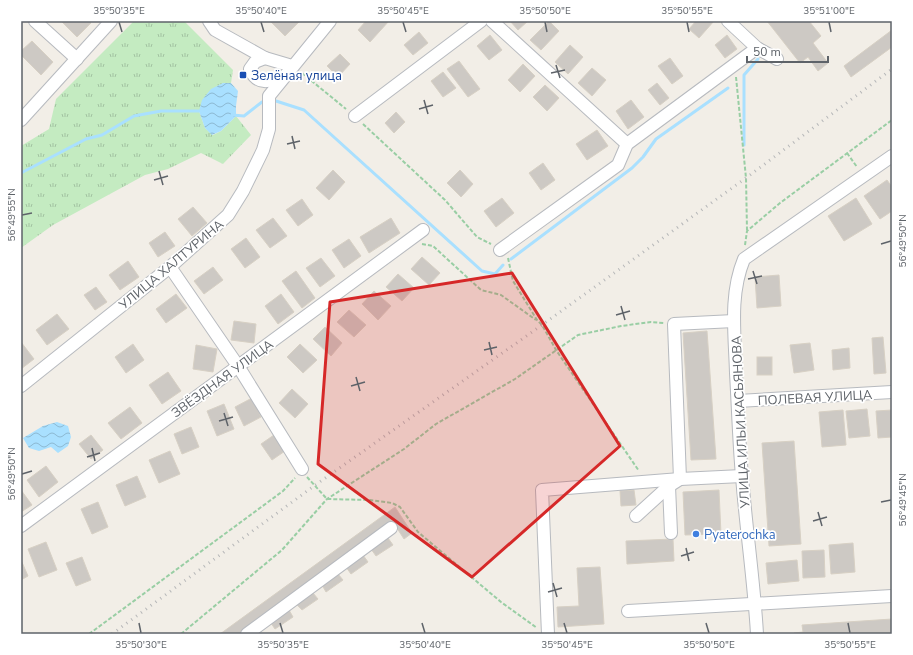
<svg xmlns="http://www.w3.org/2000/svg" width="913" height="655" font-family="'Nunito Sans',sans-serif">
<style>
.grass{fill:url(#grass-tufts)}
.water{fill:url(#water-waves)}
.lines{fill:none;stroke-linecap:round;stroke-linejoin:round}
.stream{stroke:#a9e0ff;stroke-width:3}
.building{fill:#cdc9c4;stroke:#d7d0c4}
.minor-casing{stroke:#b7babf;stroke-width:14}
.path{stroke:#99cea4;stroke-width:2;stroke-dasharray:4 2;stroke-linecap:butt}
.minor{stroke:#fff;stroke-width:12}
.rail{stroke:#b6b7b8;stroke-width:3;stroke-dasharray:1 5;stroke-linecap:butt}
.marked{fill:#d62828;fill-opacity:0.2;stroke:#d62828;stroke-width:3;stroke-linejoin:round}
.ticks{fill:none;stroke:#5e6369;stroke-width:1.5}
.transit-dot{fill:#1a4fb4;stroke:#fff;stroke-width:1.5}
.shop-dot{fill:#3f7fe0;stroke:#fff;stroke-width:1.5}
.labels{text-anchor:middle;stroke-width:3.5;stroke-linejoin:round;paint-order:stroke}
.transit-label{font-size:13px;fill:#164399;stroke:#fff;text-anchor:start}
.street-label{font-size:13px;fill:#5e6369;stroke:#fff}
.shop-label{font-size:13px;fill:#366cbe;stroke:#fff;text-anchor:start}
.neatline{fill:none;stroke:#5e6369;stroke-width:1.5}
.ticks-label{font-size:10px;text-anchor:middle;fill:#5e6369}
</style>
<defs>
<pattern id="grass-tufts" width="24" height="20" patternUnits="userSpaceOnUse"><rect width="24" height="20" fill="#c4ebc1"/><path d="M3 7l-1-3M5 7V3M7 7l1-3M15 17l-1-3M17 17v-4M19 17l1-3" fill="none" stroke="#a2c2a1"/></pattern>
<pattern id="water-waves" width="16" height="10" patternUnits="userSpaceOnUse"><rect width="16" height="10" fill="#a9e0ff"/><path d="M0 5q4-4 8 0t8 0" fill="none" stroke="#8db9d2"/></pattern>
</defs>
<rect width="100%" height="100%" fill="#f2eee7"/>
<!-- grass -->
<polygon class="grass" points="134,21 184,21 233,70 231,83 223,83 199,111 205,128 213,135 221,131 236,116 251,135 223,164 201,153 168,169 145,175 53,225 21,248 21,146 49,129 56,99"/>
<!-- water -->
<g class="water">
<polygon points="223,83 231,83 238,91 236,106 236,116 221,131 212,135 205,128 199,111 202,100 211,89"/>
<polygon points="57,422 68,426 71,437 68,446 58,453 51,447 39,451 29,448 23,438 43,426"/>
</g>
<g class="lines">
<!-- stream -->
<g class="stream">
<polyline points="276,101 304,110 482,271 495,274 503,265"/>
<polyline points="232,115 244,116 262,102"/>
<polyline points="744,145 744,75 758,59"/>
<polyline points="21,173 86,139 102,135 134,116 161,111 201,111"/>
<polyline points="511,259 632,168 643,157 656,139 728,88"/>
</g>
</g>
<!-- building -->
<g class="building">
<polygon points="63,21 89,21 91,23 77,37 62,22"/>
<polygon points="270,21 297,21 299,22 285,36"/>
<polygon points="366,21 389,21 370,42 358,30"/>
<polygon points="510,21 528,21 518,30"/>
<polygon points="549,21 559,31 541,50 530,40"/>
<polygon points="696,21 714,21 699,38 689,29"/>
<polygon points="767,21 809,21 821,36 813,43 828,63 818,71 808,57 800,63"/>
<polygon points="892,30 892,47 851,77 844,66"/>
<polygon points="419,32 428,43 413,55 404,45"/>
<polygon points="490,35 502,50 489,60 477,46"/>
<polygon points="727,35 737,49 725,58 715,45"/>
<polygon points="32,41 53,62 41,75 21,55 21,51"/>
<polygon points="570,45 583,57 568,74 555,62"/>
<polygon points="340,54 350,64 338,77 327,66"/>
<polygon points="670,58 683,76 672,84 658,66"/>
<polygon points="459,61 480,89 468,97 447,69"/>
<polygon points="523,64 535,76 520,92 508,80"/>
<polygon points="592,68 606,80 592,96 578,83"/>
<polygon points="443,72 456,88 443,97 431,81"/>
<polygon points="657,83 669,98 660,105 648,90"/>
<polygon points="545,85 559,98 547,111 533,97"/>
<polygon points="631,100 644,117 628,129 616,111"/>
<polygon points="396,112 405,122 394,133 385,123"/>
<polygon points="597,130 608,146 587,160 576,144"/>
<polygon points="543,163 555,180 541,190 529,173"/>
<polygon points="333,170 345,182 329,200 316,188"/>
<polygon points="460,170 473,184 461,197 447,183"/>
<polygon points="887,180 892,187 892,211 880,219 864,196"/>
<polygon points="502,198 514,213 496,227 484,211"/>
<polygon points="856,198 872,224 844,241 828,216"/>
<polygon points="302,199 313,215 298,226 286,210"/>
<polygon points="193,207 207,223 192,236 178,219"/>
<polygon points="273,218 287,236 270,248 256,230"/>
<polygon points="391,218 400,233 369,253 360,237"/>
<polygon points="165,232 175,246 158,257 149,243"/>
<polygon points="246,238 260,257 245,268 231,249"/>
<polygon points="349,239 361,256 344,268 332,250"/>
<polygon points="422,257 440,273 429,285 411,269"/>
<polygon points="321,258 335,276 320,287 306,268"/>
<polygon points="128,261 139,277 120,290 109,275"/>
<polygon points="213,267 223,280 204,294 194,281"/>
<polygon points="296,271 315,298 302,308 282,281"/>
<polygon points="398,274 414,288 402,301 386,287"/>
<polygon points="779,275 781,306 757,308 755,277"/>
<polygon points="96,287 107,302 95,310 84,295"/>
<polygon points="374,291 391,306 378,320 362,304"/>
<polygon points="176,294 187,308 166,323 156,309"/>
<polygon points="281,294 294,312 278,324 265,306"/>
<polygon points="349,310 366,325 354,337 337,322"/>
<polygon points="57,314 69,329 47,345 36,330"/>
<polygon points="234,321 256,324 254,343 231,340"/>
<polygon points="325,327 342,343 331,356 313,339"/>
<polygon points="707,331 716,459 691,460 683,333"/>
<polygon points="883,337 886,373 874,374 872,338"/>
<polygon points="21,342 34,359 21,369"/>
<polygon points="810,343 814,370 794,373 790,345"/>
<polygon points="133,344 144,360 126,373 115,357"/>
<polygon points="300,344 317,360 303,373 287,357"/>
<polygon points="196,345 217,349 213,372 193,369"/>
<polygon points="849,348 850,368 833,370 832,350"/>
<rect x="757" y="357" width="15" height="18"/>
<polygon points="168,372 181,391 162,404 149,385"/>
<polygon points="292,389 308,404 295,418 279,403"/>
<polygon points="252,398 261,417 244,426 235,407"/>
<polygon points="224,404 234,429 217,436 207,411"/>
<polygon points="130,407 142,423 121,439 108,423"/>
<polygon points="867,409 870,436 849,438 846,411"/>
<polygon points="843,410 846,445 822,447 819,412"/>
<polygon points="892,410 892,437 878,438 876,411"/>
<polygon points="191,427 199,447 182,454 174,434"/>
<polygon points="91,435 103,450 91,459 79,444"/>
<polygon points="274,435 285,451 272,460 261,444"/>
<polygon points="794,441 801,544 769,546 762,443"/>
<polygon points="170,451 180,474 159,483 149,460"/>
<polygon points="46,466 58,482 39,497 27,480"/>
<polygon points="137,476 146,497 125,506 116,485"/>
<polygon points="21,490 32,505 21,512"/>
<polygon points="634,490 636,505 621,506 620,491"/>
<polygon points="719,490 721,534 685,535 683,492"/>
<polygon points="98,502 108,527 92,534 81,509"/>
<polygon points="395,507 412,533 404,539 393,522 240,634 220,634"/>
<polygon points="388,538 393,545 376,556 371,549"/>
<polygon points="673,539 674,561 627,564 626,541"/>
<polygon points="46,542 57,570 39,577 28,549"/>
<polygon points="853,543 855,572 831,574 829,545"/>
<polygon points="824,550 825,577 803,578 802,551"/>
<polygon points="363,555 368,562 351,574 346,567"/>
<polygon points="82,557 91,580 76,586 66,563"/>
<polygon points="21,560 28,576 21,580"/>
<polygon points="797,560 799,581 768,584 766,563"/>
<polygon points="600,567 604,624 558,627 557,607 579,606 577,568"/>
<polygon points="338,574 343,580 326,592 322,585"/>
<polygon points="313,593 318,599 302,610 297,605"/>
<polygon points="289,610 293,617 275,629 271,623"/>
<polygon points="892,619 892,634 794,634 794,633 803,632 802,625"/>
</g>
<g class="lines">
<defs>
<g id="minor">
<polyline points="35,21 77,59"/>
<polyline points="209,21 215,30 265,58 292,66"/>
<polyline points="492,21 627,144"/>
<polyline points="728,21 757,48 777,59"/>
<path d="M265 58 255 62 250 69C257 86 270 82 284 76"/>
<polyline points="355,116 481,21"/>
<polyline points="21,120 111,21"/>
<polyline points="500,250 618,165 627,144 757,48"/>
<polyline points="170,267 238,366 302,469"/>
<polyline points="21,386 170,267 228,215 243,191 263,150 269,129 269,96 330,21"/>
<polyline points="738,401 892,392"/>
<polyline points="669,486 671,533"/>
<polyline points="636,516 669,486 680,479 674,324 734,321"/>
<polyline points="21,526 423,230"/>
<polyline points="628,611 892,596"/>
<polyline points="247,634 391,528"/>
<polyline points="548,634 542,490 680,479 742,476"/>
<path d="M757 634C754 581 746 529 742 476 739 442 738 407 736 373 735 335 729 295 744 259L892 156"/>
</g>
</defs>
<!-- minor casing -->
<use href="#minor" class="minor-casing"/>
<!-- path -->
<g class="path">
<polyline points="302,73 346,109"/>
<polyline points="736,77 746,178 747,230"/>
<polyline points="363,124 445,200 477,237 491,244"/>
<polyline points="847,153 857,167"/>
<polyline points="422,244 433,246 481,290 501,295 536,320"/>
<polyline points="745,245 747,231 780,203 892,120"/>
<polyline points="508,258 513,281 537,320 542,325 556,350 639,471"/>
<polyline points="307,477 327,499 370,500 392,503 400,507 418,532 501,602 537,628"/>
<polyline points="89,634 283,491 295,478"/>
<polyline points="181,634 282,550 327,499 404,449 436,424 515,379 578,335 621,326 651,322 664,323"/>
</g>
<!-- minor -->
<use href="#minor" class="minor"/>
<!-- rail -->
<polyline class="rail" points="112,634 314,486 542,325 746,178 892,69"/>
</g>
<!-- marked area -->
<path class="marked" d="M512 273 620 446 472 577 318 464 330 302Z"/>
<!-- ticks -->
<path class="ticks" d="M119 22 122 32M261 22 264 32M403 22 406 32M545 22 547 32M687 22 689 32M829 22 831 32M556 65 560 78M551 73 565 70M424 100 428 114M419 109 433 105M292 136 295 149M287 144 300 141M159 171 163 185M154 180 168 176M22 215 32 213M881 244 891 241M753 271 757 284M748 279 762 276M621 306 625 320M616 315 630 311M489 342 492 355M484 350 497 347M356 377 360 391M351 386 365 382M224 413 228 426M219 421 233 417M92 448 95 461M87 457 100 453M22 474 32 471M881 502 891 500M818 512 822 526M813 521 827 517M686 548 689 561M681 556 694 552M553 583 557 597M548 592 562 588M139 623 141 633M280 623 283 633M422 623 425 633M564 623 567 633M706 623 709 633M848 623 850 633"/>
<!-- markers -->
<rect class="transit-dot" x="239" y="71" width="8" height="8" rx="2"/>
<circle class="shop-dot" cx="696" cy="534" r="4"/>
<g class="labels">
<!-- transit labels -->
<g class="transit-label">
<text x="251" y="80">Зелёная улица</text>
</g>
<!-- street labels -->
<g class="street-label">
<text transform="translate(171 264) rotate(-40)" y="5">УЛИЦА ХАЛТУРИНА</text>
<text transform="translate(222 378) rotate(-36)" y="5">ЗВЁЗДНАЯ УЛИЦА</text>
<text transform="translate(815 397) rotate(-3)" y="5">ПОЛЕВАЯ УЛИЦА</text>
<text transform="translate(740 422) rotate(-93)" y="5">УЛИЦА ИЛЬИ КАСЬЯНОВА</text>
</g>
<!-- shop labels -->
<g class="shop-label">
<text x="704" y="539">Pyaterochka</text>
</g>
</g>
<!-- border -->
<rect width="913" height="655" fill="none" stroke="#ffffff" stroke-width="44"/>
<!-- scale -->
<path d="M747 56v6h81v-6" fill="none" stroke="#5e6369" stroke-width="2"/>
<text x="753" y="56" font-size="12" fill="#5e6369" stroke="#ffffff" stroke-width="3" paint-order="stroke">50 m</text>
<rect x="22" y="22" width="869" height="611" class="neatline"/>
<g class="ticks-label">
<text x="119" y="14">35°50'35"E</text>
<text x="261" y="14">35°50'40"E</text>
<text x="403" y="14">35°50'45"E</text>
<text x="545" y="14">35°50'50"E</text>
<text x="687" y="14">35°50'55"E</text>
<text x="829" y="14">35°51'00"E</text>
<text transform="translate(11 215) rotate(-90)" y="4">56°49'55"N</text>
<text transform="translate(902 241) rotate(-90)" y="4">56°49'50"N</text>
<text transform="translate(11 474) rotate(-90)" y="4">56°49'50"N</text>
<text transform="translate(902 500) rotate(-90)" y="4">56°49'45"N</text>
<text x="141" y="648">35°50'30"E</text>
<text x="283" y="648">35°50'35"E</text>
<text x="425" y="648">35°50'40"E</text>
<text x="567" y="648">35°50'45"E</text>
<text x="709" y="648">35°50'50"E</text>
<text x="850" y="648">35°50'55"E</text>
</g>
</svg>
